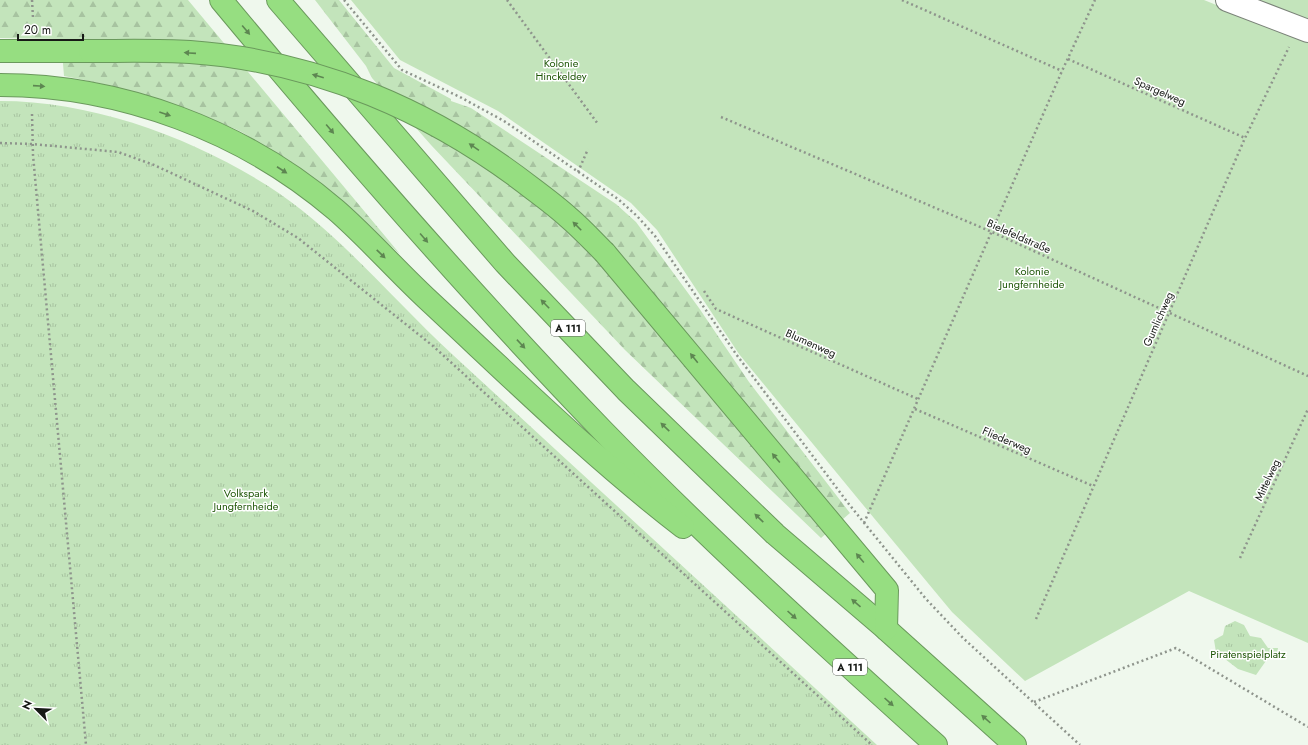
<svg xmlns="http://www.w3.org/2000/svg" width="1308" height="745" font-family="Jost,sans-serif">
<style>
.grass{fill:url(#grass-tufts)}
.forest{fill:url(#forest-firs)}
.garden{fill:#c3e4bb}
.lines{fill:none;stroke-linecap:round;stroke-linejoin:round}
.minor-casing{stroke:#7a8278;stroke-width:24}
.highway-casing{stroke:#6a995c;stroke-width:24}
.path{stroke:#8e948c;stroke-width:2.5;stroke-dasharray:2 3;stroke-linecap:butt}
.minor{stroke:#fff;stroke-width:22}
.highway{stroke:#96de81;stroke-width:22}
.highway-bridge-casing{stroke:#6a995c;stroke-width:24;stroke-linecap:butt}
.highway-bridge{stroke:#96de81;stroke-width:22}
.oneway{fill:#5d8651}
.labels{text-anchor:middle;stroke-width:3;stroke-linejoin:round;paint-order:stroke}
.shield{fill:#fff;stroke:#5d5f5c;stroke-width:1}
.shield-label{font-size:10px;font-weight:bold;fill:#171a16}
.park-label{font-size:11px;fill:#1e5607;stroke:#fff}
.street-label{font-size:11px;fill:#171a16;stroke:#fff}
</style>
<defs>
<pattern id="grass-tufts" width="24" height="20" patternUnits="userSpaceOnUse"><rect width="24" height="20" fill="#c3e4bb"/><path d="M3 7l-1-3M5 7V3M7 7l1-3M15 17l-1-3M17 17v-4M19 17l1-3" fill="none" stroke="#a7c3a0"/></pattern>
<pattern id="forest-firs" width="22" height="20" patternUnits="userSpaceOnUse"><rect width="22" height="20" fill="#c3e4bb"/><path d="M5 1l3.5 6h-7zM16 11l3.5 6h-7z" fill="#a7c3a0"/></pattern>
</defs>
<rect width="100%" height="100%" fill="#eff8ed"/>
<!-- grass -->
<g class="grass">
<path d="M0 101C92 101 191 137 268 186 337 230 393 300 453 355 594 485 736 615 877 745H0Z"/>
<polygon points="1235,621 1244,625 1250,636 1261,638 1268,648 1278,648 1277,653 1268,658 1256,675 1238,669 1216,652 1214,640 1223,635 1225,626"/>
</g>
<!-- forest -->
<g class="forest">
<path d="M0 0H188L400 254C351 211 301 168 245 134 235 128 222 124 212 119 162 98 116 86 64 76L61 39 0 38Z"/>
<polygon points="315,0 339,0 394,68 451,99 451,101 471,108 616,204 636,222 699,308 749,382 850,513 821,538 625,350 431,145 372,78 366,66"/>
</g>
<!-- garden -->
<g class="garden">
<polygon points="351,0 1204,0 1308,42 1308,643 1189,591 1025,681 952,612 859,500 739,354 657,230 631,203 498,111 400,60"/>
<polygon points="1259,0 1308,0 1308,20"/>
</g>
<g class="lines">
<defs>
<polyline id="minor" points="1227,0 1308,31"/>
<g id="highway">
<path d="M221 0C344 148 470 293 603 431 710 541 823 643 936 745"/>
<polyline points="278,0 505,263 626,390 775,534 886,629 1015,745"/>
<polyline points="0,51 90,51"/>
<path d="M0 85C121 85 244 131 336 210 367 237 395 269 426 298 510 376 592 457 683 527"/>
<polyline points="605,253 887,590 886,629"/>
</g>
</defs>
<!-- minor casing -->
<use href="#minor" class="minor-casing"/>
<!-- highway casing -->
<use href="#highway" class="highway-casing"/>
<!-- path -->
<g class="path">
<polyline points="32,0 33,18"/>
<polyline points="344,0 402,70 460,97 504,121 618,199 637,216 655,236 736,354 848,503 926,599 963,638 1080,745"/>
<polyline points="507,0 598,124"/>
<polyline points="902,0 1062,71"/>
<polyline points="1068,59 1245,138"/>
<polyline points="32,114 33,155 86,745"/>
<polyline points="721,117 992,232 1308,376"/>
<polyline points="0,143 32,144 118,152 154,165 253,211 298,238 433,346 872,745"/>
<polyline points="578,172 588,149"/>
<polyline points="704,291 716,309 920,400"/>
<polyline points="915,409 1093,486"/>
<polyline points="864,523 1062,71 1095,0"/>
<polyline points="1240,558 1308,409"/>
<polyline points="1036,619 1245,138 1289,47"/>
<polyline points="1034,702 1176,648 1308,727"/>
</g>
<!-- minor -->
<use href="#minor" class="minor"/>
<!-- highway -->
<use href="#highway" class="highway"/>
<defs>
<path id="highway-bridge" d="M90 51C123 51 157 50 190 52 317 61 433 111 533 189 545 198 557 207 568 217 581 228 593 241 605 253"/>
</defs>
<!-- highway-bridge casing -->
<use href="#highway-bridge" class="highway-bridge-casing"/>
<!-- highway-bridge -->
<use href="#highway-bridge" class="highway-bridge"/>
</g>
<!-- one-way arrows -->
<defs><path id="oneway-solid" d="M-6-.8H1V-3.2L6.5 0L1 3.2V.8H-6Z"/></defs>
<g class="oneway">
<use href="#oneway-solid" transform="translate(246 30) rotate(50)"/>
<use href="#oneway-solid" transform="translate(190 53) rotate(-176)"/>
<use href="#oneway-solid" transform="translate(318 76) rotate(-164)"/>
<use href="#oneway-solid" transform="translate(39 86) rotate(4)"/>
<use href="#oneway-solid" transform="translate(165 114) rotate(19)"/>
<use href="#oneway-solid" transform="translate(330 129) rotate(50)"/>
<use href="#oneway-solid" transform="translate(474 147) rotate(-146)"/>
<use href="#oneway-solid" transform="translate(282 170) rotate(33)"/>
<use href="#oneway-solid" transform="translate(577 226) rotate(-135)"/>
<use href="#oneway-solid" transform="translate(424 238) rotate(49)"/>
<use href="#oneway-solid" transform="translate(381 254) rotate(44)"/>
<use href="#oneway-solid" transform="translate(545 304) rotate(-134)"/>
<use href="#oneway-solid" transform="translate(521 344) rotate(47)"/>
<use href="#oneway-solid" transform="translate(694 358) rotate(-129)"/>
<use href="#oneway-solid" transform="translate(665 427) rotate(-136)"/>
<use href="#oneway-solid" transform="translate(776 458) rotate(-130)"/>
<use href="#oneway-solid" transform="translate(759 518) rotate(-136)"/>
<use href="#oneway-solid" transform="translate(860 558) rotate(-130)"/>
<use href="#oneway-solid" transform="translate(856 603) rotate(-139)"/>
<use href="#oneway-solid" transform="translate(792 615) rotate(42)"/>
<use href="#oneway-solid" transform="translate(889 702) rotate(42)"/>
<use href="#oneway-solid" transform="translate(986 719) rotate(-138)"/>
</g>
<g class="labels">
<!-- shield labels -->
<g class="shield">
<rect x="551" y="320" width="34" height="16" rx="3"/>
<rect x="833" y="659" width="34" height="16" rx="3"/>
</g>
<g class="shield-label">
<text x="568" y="332">A 111</text>
<text x="850" y="671">A 111</text>
</g>
<!-- park labels -->
<g class="park-label">
<text x="561" y="67">Kolonie<tspan x="561" dy="13">Hinckeldey</tspan></text>
<text x="1032" y="275">Kolonie<tspan x="1032" dy="13">Jungfernheide</tspan></text>
<text x="246" y="497">Volkspark<tspan x="246" dy="13">Jungfernheide</tspan></text>
<text x="1248" y="658">Piratenspielplatz</text>
</g>
<!-- street labels -->
<g class="street-label">
<text transform="translate(1160 91) rotate(24)" y="4">Spargelweg</text>
<text transform="translate(1019 236) rotate(24)" y="4">Bielefeldstraße</text>
<text transform="translate(1158 319) rotate(-66)" y="4">Gumlichweg</text>
<text transform="translate(811 343) rotate(24)" y="4">Blumenweg</text>
<text transform="translate(1007 440) rotate(23)" y="4">Fliederweg</text>
<text transform="translate(1267 480) rotate(-65)" y="4">Mittelweg</text>
</g>
</g>
<!-- north arrow -->
<g transform="translate(36 709) rotate(294)" stroke="#ffffff" stroke-width="3" paint-order="stroke">
<path d="M0-3L7 15L0 10L-7 15Z" fill="#171a16"/>
<text y="-6" font-size="11" font-weight="bold" text-anchor="middle" fill="#171a16">N</text>
</g>
<!-- scale -->
<path d="M18 34v6h65v-6" fill="none" stroke="#171a16" stroke-width="2"/>
<text x="24" y="34" font-size="12" fill="#171a16" stroke="#ffffff" stroke-width="3" paint-order="stroke">20 m</text>
</svg>
